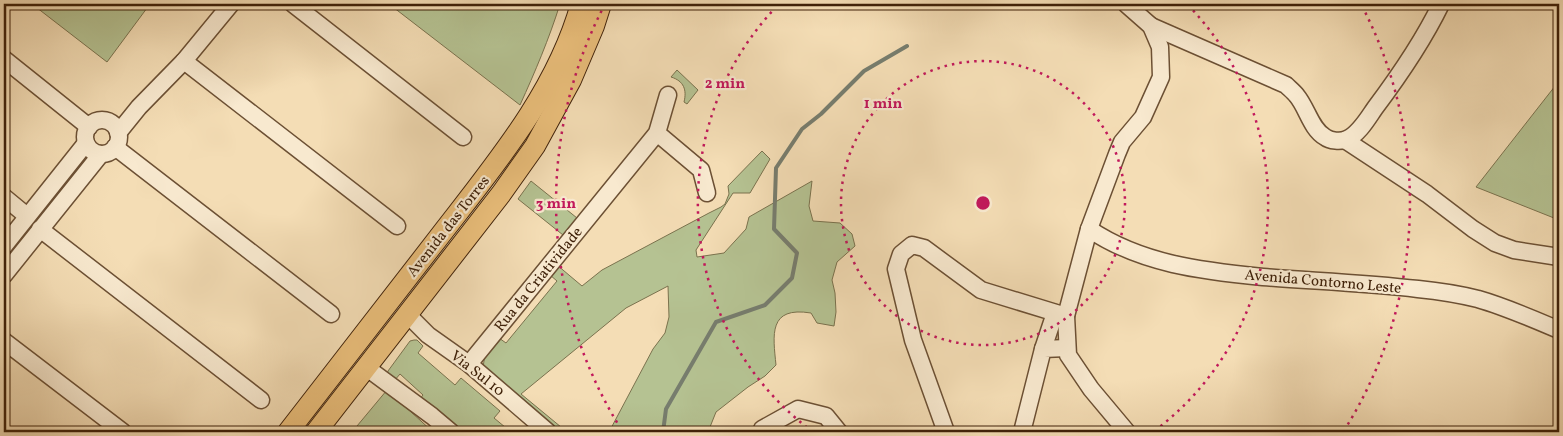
<svg xmlns="http://www.w3.org/2000/svg" width="1563" height="436" font-family="Vollkorn,serif">
<style>
.green{fill:#b5c292;stroke:#7a724e}
.lines{fill:none;stroke-linecap:round;stroke-linejoin:round}
.stream{stroke:#777d6e;stroke-width:4}
.minor-casing{stroke:#6c5034;stroke-width:19}
.major-casing{stroke:#3f2109;stroke-width:22}
.minor{stroke:#f8e9cf;stroke-width:16}
.major{stroke:#eabe7a;stroke-width:20}
.ring{fill:none;stroke:#c2185b;stroke-width:2.5;stroke-dasharray:2.5 5}
.labels{text-anchor:middle;stroke-width:4.5;stroke-linejoin:round;paint-order:stroke}
.street-label{font-size:15px;fill:#3f2109;stroke:#f8e9cf}
.centre{fill:#c2185b;stroke:#f8e9cf;stroke-width:2.5}
.ring-label{font-size:15px;text-anchor:middle;font-weight:bold;fill:#c2185b;stroke:#f8e9cf;stroke-width:4.5;stroke-linejoin:round;paint-order:stroke}
</style>
<rect width="100%" height="100%" fill="#f4ddb5"/>
<filter id="stains"><feTurbulence type="fractalNoise" baseFrequency=".004" numOctaves="4"/><feColorMatrix values="0 0 0 0 .2 0 0 0 0 .09 0 0 0 0 .02 0 0 0 .5 -.17"/></filter>
<radialGradient id="worn" r=".72"><stop offset=".6" stop-color="#630" stop-opacity="0"/><stop offset="1" stop-color="#630" stop-opacity=".3"/></radialGradient>
<!-- green -->
<g class="green">
<polygon points="32,4 150,4 107,62"/>
<path d="M389 4H560C549 39 535 72 520 105Z"/>
<path d="M677 70 698 90 687 104 684 102C687 90 684 81 671 77Z"/>
<polygon points="1559,81 1559,220 1476,187"/>
<path d="M762 151 770 159 750 193H733L696 250 697 257 724 253 746 229 749 217 812 181 809 206 813 221 840 223 852 234 855 246 837 262 832 280 835 293 836 312 834 326 817 323 811 313C768 306 773 335 776 365L765 376 748 387 716 412 708 432H609L653 349 665 333 669 317 668 286 626 308 521 394 567 432H552L483 367 485 355 499 338 506 343 557 281 550 275 557 265 582 286 602 270 709 213 721 207 725 204 729 194 728 186Z"/>
<polygon points="531,181 577,218 563,235 518,199"/>
<polygon points="414,340 417,340 423,346 418,353 455,385 461,378 500,411 494,418 511,432 455,432 418,401 423,395 400,374 394,381 387,374 388,371 410,341"/>
<polygon points="387,390 433,432 352,432"/>
</g>
<g class="lines">
<!-- stream -->
<polyline class="stream" points="663,432 666,409 716,322 765,305 792,278 797,253 774,229 776,168 802,129 821,114 864,71 907,46"/>
<defs>
<g id="minor">
<polyline points="293,4 463,137"/>
<polyline points="1126,4 1151,26 1160,47 1161,77 1143,117 1122,142 1117,154 1089,229 1066,316 1068,355 1091,389 1127,432"/>
<path d="M1151 26 1286 85C1290 89 1294 92 1297 96 1307 108 1311 129 1325 137 1330 141 1341 142 1347 139 1359 134 1368 118 1375 108 1399 76 1424 39 1441 4"/>
<polyline points="4,59 89,127"/>
<polyline points="184,61 397,226"/>
<circle cx="102" cy="137" r="17"/>
<polyline points="118,133 139,107 184,61 231,4"/>
<polyline points="657,133 701,170 707,193"/>
<polyline points="1345,140 1427,194 1473,229 1495,243 1514,250 1559,257"/>
<polyline points="115,147 331,314"/>
<polyline points="4,197 27,216"/>
<polyline points="40,229 261,400"/>
<path d="M1089 229C1141 264 1202 271 1263 277 1314 281 1366 283 1418 289 1438 291 1458 294 1478 299 1506 307 1533 319 1559 330"/>
<polyline points="4,246 86,143"/>
<polyline points="4,275 101,154"/>
<polyline points="407,314 428,335 469,364 548,432"/>
<polyline points="4,341 123,432"/>
<polyline points="1043,349 1055,313"/>
<polyline points="469,364 657,133 668,95"/>
<polyline points="367,368 432,416 451,432"/>
<polyline points="762,429 798,409 826,416 839,432"/>
<polyline points="946,432 913,340 896,269 901,254 912,245 924,248 981,290 1066,316"/>
<polyline points="1022,432 1043,349 1067,348"/>
</g>
<g id="major">
<path d="M288 432C337 368 387 305 436 241 492 168 556 94 581 4"/>
<polyline points="316,432 501,194 535,146 571,80 594,26 601,4"/>
</g>
</defs>
<!-- minor casing -->
<use href="#minor" class="minor-casing"/>
<!-- major casing -->
<use href="#major" class="major-casing"/>
<!-- minor -->
<use href="#minor" class="minor"/>
<!-- major -->
<use href="#major" class="major"/>
</g>
<!-- distance rings -->
<g class="ring">
<circle cx="983" cy="203" r="142"/>
<path d="M813 432A285 285 0 0 1 778 5M1188 5A285 285 0 0 1 1153 432"/>
<path d="M621 429A427 427 0 0 1 604 6M1362 6A427 427 0 0 1 1345 429"/>
</g>
<g class="labels">
<!-- street labels -->
<g class="street-label">
<text transform="translate(448 226) rotate(-52)" y="5">Avenida das Torres</text>
<text transform="translate(538 279) rotate(-51)" y="5">Rua da Criatividade</text>
<text transform="translate(1323 281) rotate(5)" y="5">Avenida Contorno Leste</text>
<text transform="translate(478 373) rotate(38)" y="5">Via Sul 10</text>
</g>
</g>
<circle cx="983" cy="203" r="8" class="centre"/>
<g class="ring-label">
<text x="725" y="88">2 min</text>
<text x="883" y="108">1 min</text>
<text x="556" y="208">3 min</text>
</g>
<!-- margin -->
<rect width="1563" height="436" fill="none" stroke="#f4ddb5" stroke-width="20"/>
<rect x="5" y="5" width="1553" height="426" fill="none" stroke="#3f2109" stroke-width="2.5"/>
<rect x="10" y="10" width="1543" height="416" fill="none" stroke="#3f2109"/>
<rect width="100%" height="100%" filter="url(#stains)"/>
<rect width="100%" height="100%" fill="url(#worn)"/>
</svg>
